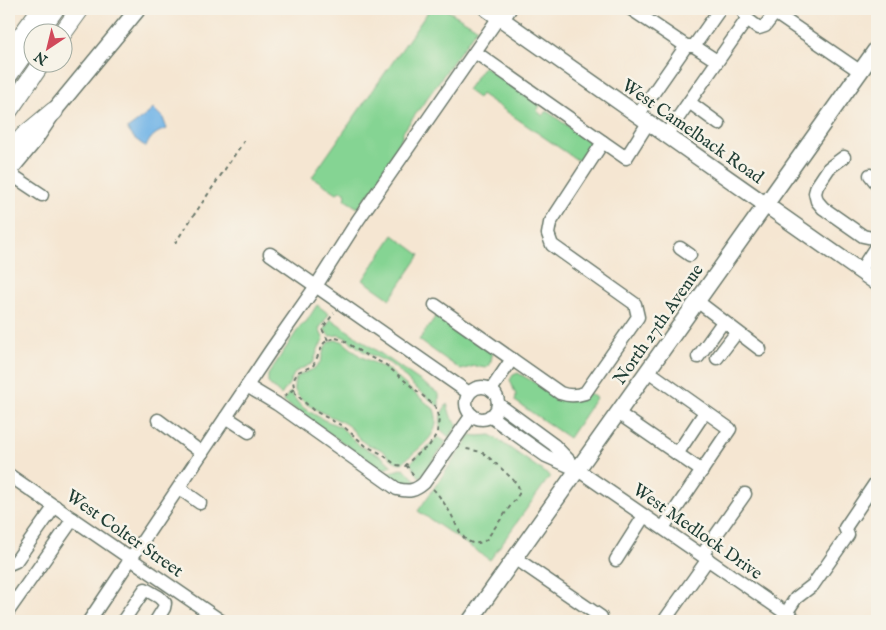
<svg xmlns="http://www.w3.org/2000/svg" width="886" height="630" font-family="'IM FELL English',serif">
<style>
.green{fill:#85d493;stroke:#528864}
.water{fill:#71b4e7;stroke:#48788e}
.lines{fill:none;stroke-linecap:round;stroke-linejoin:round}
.minor-casing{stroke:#6a786b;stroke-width:15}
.major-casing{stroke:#6a786b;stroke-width:18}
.highway-casing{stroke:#6a786b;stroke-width:20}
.path{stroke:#6a786b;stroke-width:2;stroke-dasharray:4 4;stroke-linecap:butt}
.minor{stroke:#fff;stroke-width:12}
.major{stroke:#fff;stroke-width:15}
.highway{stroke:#fff;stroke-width:18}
.labels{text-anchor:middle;stroke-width:5;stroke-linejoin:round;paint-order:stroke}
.street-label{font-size:18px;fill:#1f3d34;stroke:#f7f3e8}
</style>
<rect width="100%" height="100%" fill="#f7f3e8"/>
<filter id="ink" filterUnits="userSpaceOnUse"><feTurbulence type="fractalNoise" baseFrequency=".02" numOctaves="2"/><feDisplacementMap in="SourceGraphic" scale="10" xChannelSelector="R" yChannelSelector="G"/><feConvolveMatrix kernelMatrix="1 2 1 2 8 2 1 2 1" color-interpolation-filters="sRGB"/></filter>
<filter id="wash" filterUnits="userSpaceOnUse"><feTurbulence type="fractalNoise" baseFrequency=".0096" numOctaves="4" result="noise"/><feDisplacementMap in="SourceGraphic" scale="20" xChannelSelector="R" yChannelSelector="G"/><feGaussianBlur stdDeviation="1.12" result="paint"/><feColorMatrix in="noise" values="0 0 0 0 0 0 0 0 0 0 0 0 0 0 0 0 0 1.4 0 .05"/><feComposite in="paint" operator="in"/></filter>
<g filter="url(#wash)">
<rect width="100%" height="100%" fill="#f5e6d2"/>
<!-- green -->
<g class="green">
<polygon points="430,9 445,9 477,28 403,132 396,158 358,208 345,200 346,195 345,192 340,191 337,193 312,177"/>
<polygon points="484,66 540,105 537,111 543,116 547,111 591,143 580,162 481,94 478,98 467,90"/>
<polygon points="393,235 420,255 390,299 363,280"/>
<polygon points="317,305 329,314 319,329 324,340 319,347 313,363 295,372 289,384 281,395 268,383 268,375 301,325 306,322"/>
<polygon points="438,313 493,351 490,365 486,368 474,366 461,370 419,340"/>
<polygon points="331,319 439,394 439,407 411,384 398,370 389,363 363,351 346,338 339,335 329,336 324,329"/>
<path d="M334 340 342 341 360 356 390 371 413 392 434 409C444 435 418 448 402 463 392 463 388 454 380 449 375 446 368 446 363 442 357 437 354 430 347 425 335 416 294 406 294 385 295 370 313 374 319 364 325 355 321 345 334 340Z"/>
<polygon points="518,373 563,399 589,393 596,398 569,438 515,401 516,395 510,380 513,375"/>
<polygon points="289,393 291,393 298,403 305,409 324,420 341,427 360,446 381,456 392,466 382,470 283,401"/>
<polygon points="447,404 451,417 458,425 449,437 440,429 441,414"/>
<polygon points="471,435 478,436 491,435 550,476 490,560 418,511"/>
<polygon points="438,437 446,442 420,478 410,463"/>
<polygon points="404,468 417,482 404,484 387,473"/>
</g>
<!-- water -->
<path class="water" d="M153 108 163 118 167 129C156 132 150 137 146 147L134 138 127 129 149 113Z"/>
</g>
<g filter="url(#ink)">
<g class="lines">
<defs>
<g id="minor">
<polyline points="631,9 686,46 694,46 717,61"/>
<polyline points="742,9 747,19 759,28 765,26 775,13"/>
<polyline points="769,9 861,72"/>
<polyline points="503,20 510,9"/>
<polyline points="694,46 720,9"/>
<polyline points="475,52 603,142"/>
<polyline points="689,102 719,124"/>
<polyline points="638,115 686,46"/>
<polyline points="666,135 747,19"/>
<polyline points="844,157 829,168 817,186 815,193 817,201 823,208 863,236 877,239"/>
<polyline points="9,173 42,195"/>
<polyline points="870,175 877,184"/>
<polyline points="680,248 690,255"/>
<polyline points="270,254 469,393"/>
<polyline points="860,271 877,245"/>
<polyline points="697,301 760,349"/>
<path d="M435 305 560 393C569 396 575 396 585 393L638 317 635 304 552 245 548 234 550 223 603 142 626 158 648 123"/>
<polyline points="698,357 723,322"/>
<polyline points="717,358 737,332"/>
<polyline points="648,371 730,429 663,528"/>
<path d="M247 386 277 404 397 489C409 492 415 491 424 483L472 415"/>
<circle cx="482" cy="403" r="16"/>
<polyline points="491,390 512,359"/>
<polyline points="498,404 554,445 578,470 797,621"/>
<polyline points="618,413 702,471"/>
<polyline points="490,416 546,456 571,467"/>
<polyline points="226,417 249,432"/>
<polyline points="158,420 202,453"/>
<polyline points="677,454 705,412"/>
<polyline points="9,475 221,621"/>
<polyline points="179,488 200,503"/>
<polyline points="702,555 745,494"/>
<polyline points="515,558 601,617"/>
<polyline points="616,560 644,516"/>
<polyline points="9,564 16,561 55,506"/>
<polyline points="9,610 73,519"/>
<polyline points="786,613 796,598 813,585 848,535 845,528 876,482"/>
<polyline points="89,621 271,350 316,286 358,220 499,17"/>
<polyline points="123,621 145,589 159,597 165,603 164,608 156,621"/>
<polyline points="664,621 708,559"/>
</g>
<g id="major">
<polyline points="487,9 877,283"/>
<polyline points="9,171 33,142 54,111 138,9"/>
<polyline points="470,621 877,48"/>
</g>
<g id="highway">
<polyline points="38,32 55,9"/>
<polyline points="62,34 80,9"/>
<polyline points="9,53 41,9"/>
<polyline points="9,74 31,43"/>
<polyline points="9,110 42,62"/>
<polyline points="9,153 24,136 54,111"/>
</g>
</defs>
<!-- minor casing -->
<use href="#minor" class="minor-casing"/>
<!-- major casing -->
<use href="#major" class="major-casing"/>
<!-- highway casing -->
<use href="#highway" class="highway-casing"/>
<!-- path -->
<g class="path">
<polyline points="175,243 244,141"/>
<polygon points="336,338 343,340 362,353 386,365 435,406 439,419 437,433 429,446 416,455 405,466 396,465 382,454 366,446 344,427 313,410 295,393 293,381 298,372 313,366 324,343 328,340"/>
<polyline points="328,340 322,329 334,313"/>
<polyline points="284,396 294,389"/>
<polyline points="406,465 415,477"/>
<path d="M433 489C437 492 448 509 451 514 458 528 465 552 486 540L519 494C519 491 519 488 518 486 517 482 487 455 483 453 476 450 469 450 463 448"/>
</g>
<!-- minor -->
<use href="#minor" class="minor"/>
<!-- major -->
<use href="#major" class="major"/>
<!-- highway -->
<use href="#highway" class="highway"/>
</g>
</g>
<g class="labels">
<!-- street labels -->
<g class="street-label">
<text transform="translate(693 131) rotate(35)" y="6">West Camelback Road</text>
<text transform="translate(658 324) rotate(-55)" y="6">North 27th Avenue</text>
<text transform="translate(698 531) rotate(35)" y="6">West Medlock Drive</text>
<text transform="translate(125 533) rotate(35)" y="6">West Colter Street</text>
</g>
</g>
<!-- margin -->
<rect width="886" height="630" fill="none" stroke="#f7f3e8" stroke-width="30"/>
<!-- north arrow -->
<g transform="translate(48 48) rotate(215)"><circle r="24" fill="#f7f3e8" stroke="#a1aaa0"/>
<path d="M0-4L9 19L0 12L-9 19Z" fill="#d1495b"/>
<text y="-8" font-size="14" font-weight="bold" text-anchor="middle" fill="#1f3d34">N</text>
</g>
</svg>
